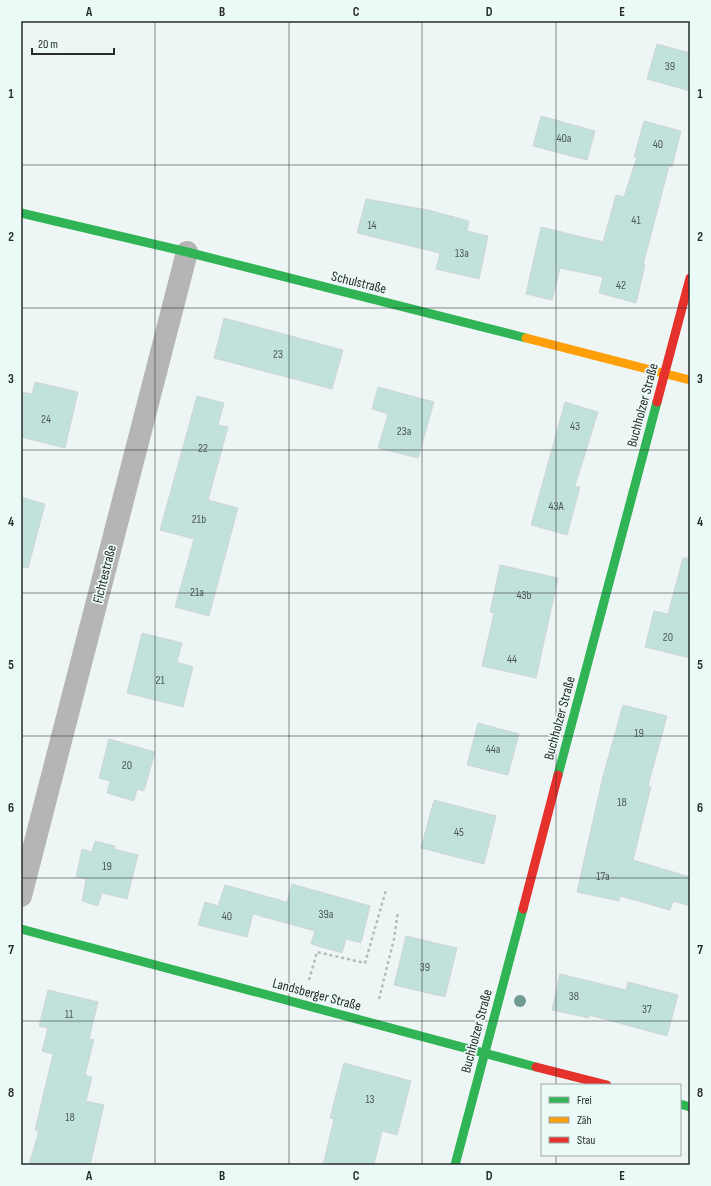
<svg xmlns="http://www.w3.org/2000/svg" width="711" height="1186" font-family="'Sofia Sans Condensed',sans-serif">
<style>
.building{fill:#c1e1dc;stroke:#d0d6d5}
.lines{fill:none;stroke-linecap:round;stroke-linejoin:round}
.path{stroke:#b7baba;stroke-width:2.5;stroke-dasharray:3 3;stroke-linecap:butt}
.street{stroke:#b4b5b4;stroke-width:22}
.fast{stroke:#30b455;stroke-width:9}
.slow{stroke:#ff9f0a;stroke-width:9}
.jam{stroke:#e5322d;stroke-width:9}
.tree{fill:#719994}
.grid{fill:none;stroke:#272c2b;stroke-width:1;stroke-opacity:0.55}
.labels{text-anchor:middle;stroke-width:3.5;stroke-linejoin:round;paint-order:stroke}
.number-label{font-size:12px;fill:#4e5957}
.street-label{font-size:14px;fill:#272c2b;stroke:#ebfaf7}
.neatline{fill:none;stroke:#272c2b;stroke-width:1.5}
.grid-label{font-size:13px;text-anchor:middle;font-weight:bold;fill:#272c2b}
</style>
<rect width="100%" height="100%" fill="#eef6f5"/>
<!-- building -->
<g class="building">
<polygon points="657,44 690,53 690,91 647,79"/>
<polygon points="541,116 595,131 587,160 533,146"/>
<polygon points="644,121 681,131 672,167 669,166 643,265 645,265 636,303 599,293 603,277 560,268 552,300 526,294 541,227 603,242 616,195 624,197 637,157 634,157"/>
<polygon points="366,199 428,210 469,221 467,231 488,236 479,279 436,269 440,253 357,233"/>
<polygon points="224,318 343,350 332,389 214,358"/>
<polygon points="35,382 78,392 65,448 21,437 21,392 32,394"/>
<polygon points="378,387 434,402 418,458 378,448 388,414 372,409"/>
<polygon points="197,396 224,403 218,425 228,427 208,500 238,508 209,616 175,607 194,539 160,530"/>
<polygon points="565,402 598,412 575,486 580,487 567,535 531,525"/>
<polygon points="21,497 45,504 28,568 21,567"/>
<polygon points="683,558 690,558 690,658 645,647 654,611 668,614"/>
<polygon points="500,565 558,578 536,678 482,666 494,613 490,612"/>
<polygon points="142,633 182,643 177,662 193,667 183,707 127,693"/>
<polygon points="623,705 667,716 648,786 651,787 633,860 690,877 690,906 673,901 670,910 620,896 619,901 577,892 603,776"/>
<polygon points="478,723 519,734 508,775 467,765"/>
<polygon points="109,739 155,752 144,791 137,789 134,801 107,793 110,781 99,778"/>
<polygon points="434,800 496,816 484,864 421,848"/>
<polygon points="95,841 115,846 114,849 138,855 127,899 102,893 98,906 82,901 86,879 76,877 82,849 92,852"/>
<polygon points="292,884 370,906 361,943 346,939 342,953 311,944 315,931 253,914 247,937 198,925 205,902 218,906 225,885 287,902"/>
<polygon points="406,936 457,948 445,997 394,985"/>
<polygon points="560,974 626,990 628,982 678,995 667,1036 589,1015 589,1018 552,1010"/>
<polygon points="48,990 98,1002 89,1039 94,1040 85,1075 92,1077 86,1101 104,1105 90,1165 29,1165 39,1131 35,1130 53,1054 42,1051 48,1028 39,1026"/>
<polygon points="344,1063 411,1081 397,1135 382,1131 374,1165 323,1165 334,1119 330,1118"/>
</g>
<g class="lines">
<!-- path -->
<g class="path">
<polyline points="309,980 317,952 365,963 386,890"/>
<polyline points="379,999 394,939 398,911"/>
</g>
<!-- street -->
<polyline class="street" points="21,896 187,252"/>
<!-- fast -->
<g class="fast">
<polyline points="21,213 187,252 526,338"/>
<polyline points="558,775 657,402"/>
<polyline points="21,929 536,1067"/>
<polyline points="680,1104 690,1107"/>
<polyline points="455,1165 523,909"/>
</g>
<!-- slow -->
<polyline class="slow" points="526,338 690,380"/>
<!-- jam -->
<g class="jam">
<polyline points="657,402 690,278"/>
<polyline points="523,909 558,775"/>
<polyline points="536,1067 607,1085"/>
</g>
</g>
<!-- trees -->
<circle class="tree" cx="520" cy="1001" r="6"/>
<!-- grid -->
<path class="grid" d="M155 21V1165M289 21V1165M422 21V1165M556 21V1085M21 165H690M21 308H690M21 450H690M21 593H690M21 736H690M21 878H690M21 1021H690M556 1155V1165"/>
<g class="labels">
<!-- number labels -->
<g class="number-label">
<text x="670" y="70">39</text>
<text x="564" y="142">40a</text>
<text x="658" y="148">40</text>
<text x="636" y="224">41</text>
<text x="372" y="229">14</text>
<text x="462" y="257">13a</text>
<text x="621" y="289">42</text>
<text x="278" y="358">23</text>
<text x="46" y="423">24</text>
<text x="575" y="430">43</text>
<text x="404" y="435">23a</text>
<text x="203" y="452">22</text>
<text x="556" y="510">43A</text>
<text x="199" y="523">21b</text>
<text x="197" y="596">21a</text>
<text x="524" y="599">43b</text>
<text x="668" y="641">20</text>
<text x="512" y="663">44</text>
<text x="160" y="684">21</text>
<text x="639" y="737">19</text>
<text x="493" y="753">44a</text>
<text x="127" y="769">20</text>
<text x="622" y="806">18</text>
<text x="459" y="836">45</text>
<text x="107" y="870">19</text>
<text x="603" y="880">17a</text>
<text x="326" y="918">39a</text>
<text x="227" y="920">40</text>
<text x="425" y="971">39</text>
<text x="574" y="1000">38</text>
<text x="647" y="1013">37</text>
<text x="69" y="1018">11</text>
<text x="370" y="1103">13</text>
<text x="70" y="1121">18</text>
</g>
<!-- street labels -->
<g class="street-label">
<text transform="translate(359 282) rotate(14)" y="5">Schulstraße</text>
<text transform="translate(642 405) rotate(-75)" y="5">Buchholzer Straße</text>
<text transform="translate(104 574) rotate(-76)" y="5">Fichtestraße</text>
<text transform="translate(559 718) rotate(-75)" y="5">Buchholzer Straße</text>
<text transform="translate(317 994) rotate(15)" y="5">Landsberger Straße</text>
<text transform="translate(476 1031) rotate(-75)" y="5">Buchholzer Straße</text>
</g>
</g>
<!-- border -->
<rect width="711" height="1186" fill="none" stroke="#ebfaf7" stroke-width="44"/>
<!-- legend -->
<rect x="541" y="1084" width="140" height="72" fill="#ebfaf7" stroke="#9da8a5"/>
<rect x="549" y="1097" width="20" height="6" fill="#30b455" stroke="#9da8a5"/>
<text x="577" y="1104" font-size="12" fill="#272c2b">Frei</text>
<rect x="549" y="1117" width="20" height="6" fill="#ff9f0a" stroke="#9da8a5"/>
<text x="577" y="1124" font-size="12" fill="#272c2b">Zäh</text>
<rect x="549" y="1137" width="20" height="6" fill="#e5322d" stroke="#9da8a5"/>
<text x="577" y="1144" font-size="12" fill="#272c2b">Stau</text>
<!-- scale -->
<path d="M32 48v6h82v-6" fill="none" stroke="#272c2b" stroke-width="2"/>
<text x="38" y="48" font-size="12" fill="#272c2b" stroke="#ebfaf7" stroke-width="3" paint-order="stroke">20 m</text>
<rect x="22" y="22" width="667" height="1142" class="neatline"/>
<g class="grid-label">
<text x="89" y="16">A</text>
<text x="222" y="16">B</text>
<text x="356" y="16">C</text>
<text x="489" y="16">D</text>
<text x="622" y="16">E</text>
<text x="11" y="98">1</text>
<text x="700" y="98">1</text>
<text x="11" y="241">2</text>
<text x="700" y="241">2</text>
<text x="11" y="383">3</text>
<text x="700" y="383">3</text>
<text x="11" y="526">4</text>
<text x="700" y="526">4</text>
<text x="11" y="669">5</text>
<text x="700" y="669">5</text>
<text x="11" y="812">6</text>
<text x="700" y="812">6</text>
<text x="11" y="954">7</text>
<text x="700" y="954">7</text>
<text x="11" y="1097">8</text>
<text x="700" y="1097">8</text>
<text x="89" y="1180">A</text>
<text x="222" y="1180">B</text>
<text x="356" y="1180">C</text>
<text x="489" y="1180">D</text>
<text x="622" y="1180">E</text>
</g>
</svg>
